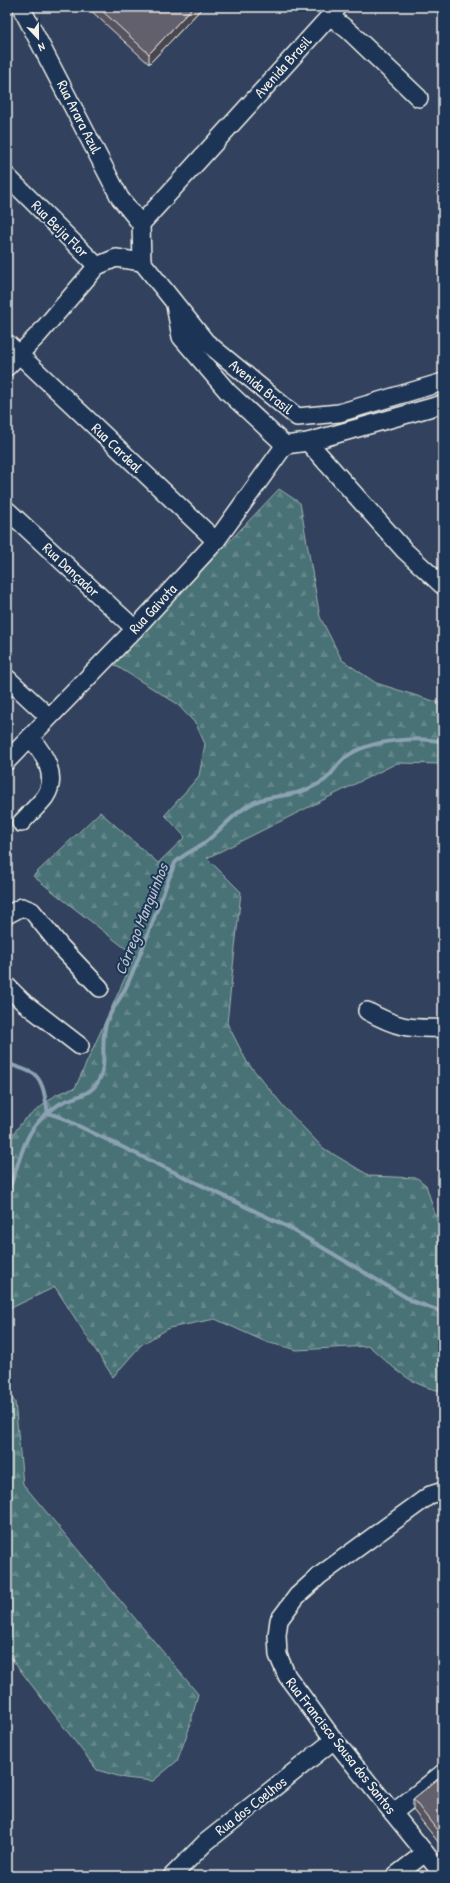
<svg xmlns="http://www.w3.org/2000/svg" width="450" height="1883" font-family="'Patrick Hand',sans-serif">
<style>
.forest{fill:url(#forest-firs);stroke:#9eb2af}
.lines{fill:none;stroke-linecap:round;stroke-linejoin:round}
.stream{stroke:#8ca2b2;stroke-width:4}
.minor-casing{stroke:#f4f1e8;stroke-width:20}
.minor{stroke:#1d3557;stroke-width:17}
.wall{fill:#56535f;stroke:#f4f1e8}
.shaded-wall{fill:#46444d;stroke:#f4f1e8}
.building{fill:#64616e;stroke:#f4f1e8}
.labels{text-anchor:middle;stroke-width:4;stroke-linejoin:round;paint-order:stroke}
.street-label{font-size:15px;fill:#f4f1e8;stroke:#1d3557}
.water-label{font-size:16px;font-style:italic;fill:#b7c3c8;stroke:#1d3557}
</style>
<defs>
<pattern id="forest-firs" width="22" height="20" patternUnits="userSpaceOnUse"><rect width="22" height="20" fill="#497276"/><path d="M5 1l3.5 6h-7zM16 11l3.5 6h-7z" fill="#64878a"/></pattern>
</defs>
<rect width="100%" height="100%" fill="#32425e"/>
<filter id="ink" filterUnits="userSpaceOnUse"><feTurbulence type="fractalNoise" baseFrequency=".025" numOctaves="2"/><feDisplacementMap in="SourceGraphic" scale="8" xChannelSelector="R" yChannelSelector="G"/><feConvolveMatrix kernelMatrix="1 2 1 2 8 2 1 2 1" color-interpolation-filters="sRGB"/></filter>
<g filter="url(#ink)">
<!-- forest -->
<g class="forest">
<path d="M279 489 300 503 320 617 342 660 376 683 443 704V764L397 763 207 858 241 892 227 1023 247 1062 285 1108 323 1148 370 1176 417 1178 426 1185 439 1227 443 1249V1391C411 1387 392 1366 369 1346L297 1350 266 1342 215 1319 169 1328 141 1345 113 1377 55 1287 7 1310V1142L23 1121 57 1094 75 1088 135 956 33 876 100 812 158 863 185 837 165 815 199 776 205 744 196 724 176 703 113 664Z"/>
<polygon points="7,1392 15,1402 23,1484 198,1694 189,1729 177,1761 153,1781 125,1778 97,1770 7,1653"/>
</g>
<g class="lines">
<!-- stream -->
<g class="stream">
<path d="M7 1063C15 1067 27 1069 34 1074 45 1083 45 1101 48 1113"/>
<polyline points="48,1113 60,1117 288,1227 414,1302 443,1312"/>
<path d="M7 1194C18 1170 22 1136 42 1118 47 1113 55 1107 61 1103 75 1096 91 1096 99 1080 108 1064 99 1041 107 1021 112 1009 120 999 126 987 145 947 158 904 175 863 183 854 193 851 203 844 222 830 237 808 260 800 277 795 295 796 310 788 316 785 324 782 328 777 335 770 338 763 346 757 368 740 417 736 443 742"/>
</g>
<defs>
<g id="minor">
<polyline points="21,7 120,198 141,224"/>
<polyline points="338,7 141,224 142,262 206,342 297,417 339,413 443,382"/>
<polyline points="330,16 349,31 419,98"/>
<polyline points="7,176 97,266"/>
<polyline points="175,305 181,337 228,392 285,445 308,442 443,404"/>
<polyline points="7,343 216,541"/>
<polyline points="7,367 39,334 97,266 116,258 142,262"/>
<polyline points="308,442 405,551 443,586"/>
<polyline points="7,510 135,629"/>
<polyline points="7,678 49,717"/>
<polyline points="7,761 135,629 216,541 285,445"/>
<path d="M21 823C29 814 38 806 45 797 59 776 44 754 30 737"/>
<polyline points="7,915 22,907 32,911 61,947 100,988"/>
<polyline points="7,986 23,1002 80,1046"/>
<path d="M367 1011C398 1028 408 1029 443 1028"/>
<polyline points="443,1491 430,1495 319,1576 297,1596 279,1620 277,1635 278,1655 287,1676 334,1740 443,1875"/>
<polyline points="393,1813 443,1773"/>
<polyline points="172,1876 206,1842 334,1740"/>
<polyline points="395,1876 425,1853"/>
</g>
</defs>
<!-- minor casing -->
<use href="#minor" class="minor-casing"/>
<!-- minor -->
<use href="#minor" class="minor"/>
</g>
<!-- wall -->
<g class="wall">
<polygon points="87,7 203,7 149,64"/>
<polygon points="443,1775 443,1848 413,1810 413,1799"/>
</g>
<!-- shaded-wall -->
<polygon class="shaded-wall" points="193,7 203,7 149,64 149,54"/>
<!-- building -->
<g class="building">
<polygon points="98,7 193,7 149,54"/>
<polygon points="443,1775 443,1838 413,1799"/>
</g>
</g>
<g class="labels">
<!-- street labels -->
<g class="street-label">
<text transform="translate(283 67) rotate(-48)" y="5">Avenida Brasil</text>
<text transform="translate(79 117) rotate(63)" y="5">Rua Arara Azul</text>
<text transform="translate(60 229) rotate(45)" y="5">Rua Beija Flor</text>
<text transform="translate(261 387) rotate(39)" y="5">Avenida Brasil</text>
<text transform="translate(117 448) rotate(44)" y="5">Rua Cardeal</text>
<text transform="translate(71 570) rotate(43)" y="5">Rua Dançador</text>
<text transform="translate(153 609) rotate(-47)" y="5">Rua Gaivota</text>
<text transform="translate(341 1746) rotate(52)" y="5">Rua Francisco Sousa dos Santos</text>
<text transform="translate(251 1806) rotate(-38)" y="5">Rua dos Coelhos</text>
</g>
<!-- water labels -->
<g class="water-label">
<text transform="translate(141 919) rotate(-68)" y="6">Córrego Manguinhos</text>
</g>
</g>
<!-- margin -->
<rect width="450" height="1883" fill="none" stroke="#1d3557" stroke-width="24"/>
<rect x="12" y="12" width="426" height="1859" fill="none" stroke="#f4f1e8" stroke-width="1.5" filter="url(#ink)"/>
<!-- north arrow -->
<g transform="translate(38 38) rotate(158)" stroke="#1d3557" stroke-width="3" paint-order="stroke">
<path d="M0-3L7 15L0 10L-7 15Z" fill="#f4f1e8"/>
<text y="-6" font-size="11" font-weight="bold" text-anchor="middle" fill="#f4f1e8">N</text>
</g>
</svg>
